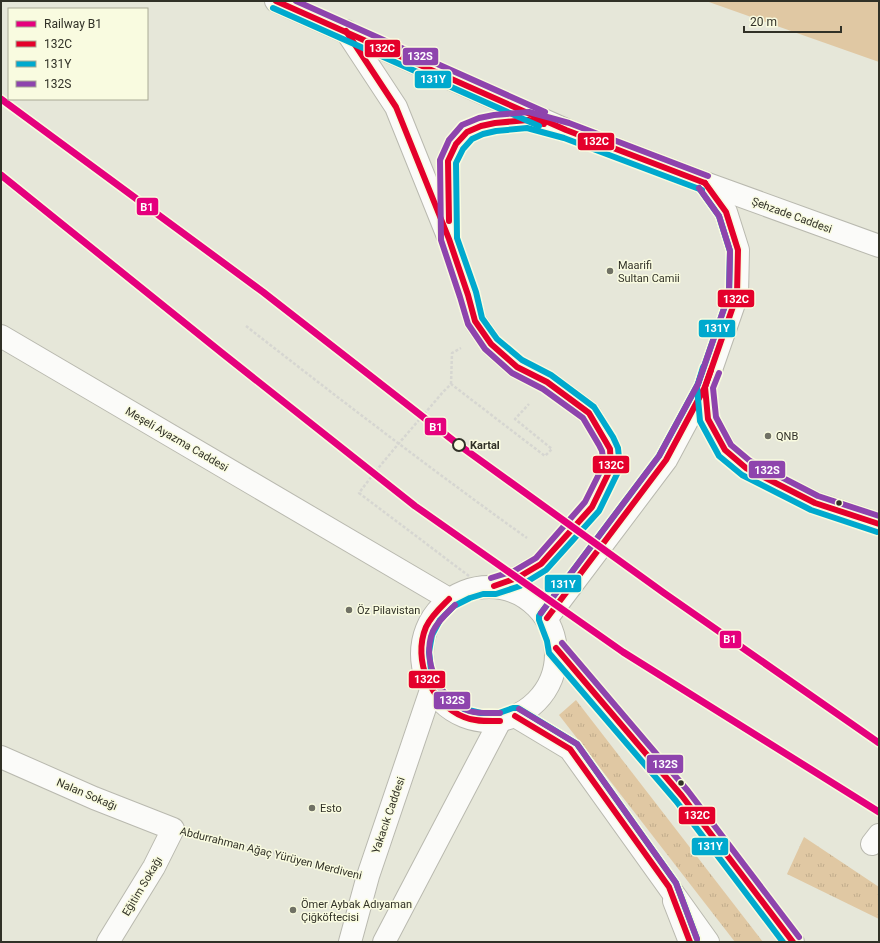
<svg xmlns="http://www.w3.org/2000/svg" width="880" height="943" font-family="Roboto,sans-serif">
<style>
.grass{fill:url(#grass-tufts)}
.park{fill:#e0c8a3}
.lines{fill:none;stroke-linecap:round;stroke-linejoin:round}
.minor-casing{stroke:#b9b9af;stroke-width:24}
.major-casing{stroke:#b9b9af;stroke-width:24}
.path{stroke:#d6d6d1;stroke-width:2.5;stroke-dasharray:3 2;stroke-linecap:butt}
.minor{stroke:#fbfbf9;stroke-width:22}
.major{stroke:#fbfbf9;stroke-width:22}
.bus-1-casing{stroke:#f9fbe0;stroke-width:9}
.bus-2-casing{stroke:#f9fbe0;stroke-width:9}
.bus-3-casing{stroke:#f9fbe0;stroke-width:9}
.bus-1{stroke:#e4002b;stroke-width:6}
.bus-2{stroke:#00a9ce;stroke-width:6}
.bus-3{stroke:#8e44ad;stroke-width:6}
.rail-1-casing{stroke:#f9fbe0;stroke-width:10}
.rail-1{stroke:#e5007d;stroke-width:7}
.poi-dot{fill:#707165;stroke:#f9fbe0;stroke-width:1.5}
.stop-dot{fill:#f9fbe0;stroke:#313127;stroke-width:2}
.bus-dot{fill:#313127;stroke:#f9fbe0;stroke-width:1.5}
.labels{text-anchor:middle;stroke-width:3;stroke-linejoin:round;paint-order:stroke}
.street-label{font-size:11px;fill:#313127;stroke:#f9fbe0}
.poi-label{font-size:11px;fill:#313127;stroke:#f9fbe0;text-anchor:start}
.stop-label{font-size:11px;font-weight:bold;fill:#313127;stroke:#f9fbe0;text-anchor:start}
.line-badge{stroke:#f9fbe0;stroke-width:1.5}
.badge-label{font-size:11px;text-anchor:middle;font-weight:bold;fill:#fff}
</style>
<defs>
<pattern id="grass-tufts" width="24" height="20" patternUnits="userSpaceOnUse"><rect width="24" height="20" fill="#e0c8a3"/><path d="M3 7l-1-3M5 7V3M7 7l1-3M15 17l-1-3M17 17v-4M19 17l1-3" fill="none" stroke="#c1ac8c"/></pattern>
</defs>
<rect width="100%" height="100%" fill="#e6e7d9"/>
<!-- grass -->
<g class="grass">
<polygon points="576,700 763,942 735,942 559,715"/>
<polygon points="804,837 879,887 879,919 787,874"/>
</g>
<!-- park -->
<polygon class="park" points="706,1 879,1 879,62"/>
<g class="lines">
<defs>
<g id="minor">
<polyline points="705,183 879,246"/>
<polyline points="1,336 449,599"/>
<polyline points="1,757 94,798 173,829 154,867 108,942"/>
<polyline points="872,844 879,835"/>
<polyline points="674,901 690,942"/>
<polyline points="350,942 368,876 431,690"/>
<polyline points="384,942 500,721"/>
</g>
<g id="major">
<polyline points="276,1 566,130 705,183 726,212 738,250 737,295 705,387 666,460 547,618"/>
<polyline points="346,31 396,107 449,239 468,295 475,321 491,344 517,367 547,382 589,413 606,441 610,449 611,468 592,507 541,564 517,578 494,586"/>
<polyline points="449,225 448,161 456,144 467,132 481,126 495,123 528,120 538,122"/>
<polyline points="705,387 708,419 725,450 746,468 815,503 879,524"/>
<circle cx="489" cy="654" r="67"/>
<polyline points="556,648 682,796 793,942"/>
<polyline points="515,716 570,749 708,942"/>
</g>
</defs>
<!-- minor casing -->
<use href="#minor" class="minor-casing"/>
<!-- major casing -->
<use href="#major" class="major-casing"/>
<!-- path -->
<g class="path">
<path d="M246 326C338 398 432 470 527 538"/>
<polyline points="451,384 452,353 461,348"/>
<path d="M469 576 359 493C385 458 415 425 443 392L451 384 545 456 552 449 515 419 529 404"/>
<polyline points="199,835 340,869"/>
</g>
<!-- minor -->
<use href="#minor" class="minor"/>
<!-- major -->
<use href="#major" class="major"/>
<defs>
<g id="bus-1">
<polyline points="276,1 566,130 705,183"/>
<polyline points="346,31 396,107 449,239 468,295 475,321 491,344 517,367 547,382 589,413 610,449 611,468 592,507 541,564 517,578 494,586"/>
<polyline points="449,221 448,161 456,144 467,132 481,126 495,123 528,120 544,124"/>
<polyline points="711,370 705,387 708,419 725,450 746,468 815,503 879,524"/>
<path d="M449 599C440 608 431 616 426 627 412 660 431 704 464 717 475 722 488 721 500 721"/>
<polyline points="547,618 666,460 705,387 737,295 738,250 726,212 705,183"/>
<polyline points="556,648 682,796 793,942"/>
<polyline points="515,716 570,749 669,887 690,942"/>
</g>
<g id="bus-2">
<polyline points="273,8 539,126"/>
<polyline points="699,188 719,216 730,251 729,294 698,384 659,456 541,613 539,616 539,620 547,641 549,653 676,801 783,942"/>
<polyline points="703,367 697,387 700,421 719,456 742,475 811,510 877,532"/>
<polyline points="697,939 676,883 577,744 518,708 513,708 499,713 481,713 464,709 450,699 438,686 431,670 429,652 432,635 440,620 454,606 470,598 483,594 496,594 520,586 546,570 599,511 619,470 619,458 618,448 613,437 594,407 551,375 522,360 497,339 482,318 476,292 457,238 456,163 463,149 472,139 483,134 496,131 527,128 564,138 702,190"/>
</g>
<g id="bus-3">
<polyline points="296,1 545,112"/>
<polyline points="719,373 713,388 716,417 731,445 750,461 818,496 879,516"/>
<polyline points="491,578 514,571 536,558 585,502 603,466 603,458 602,451 599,445 583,418 543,389 512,373 485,349 468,324 460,297 441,240 440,160 449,140 462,125 479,118 494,115 529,112 569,123 708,176"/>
<path d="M455 605C447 613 438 621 433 631 421 660 439 700 469 711 479 714 490 713 500 713"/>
<polyline points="541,613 659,456 698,384 729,294 730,251 719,216 699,188"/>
<polyline points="562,643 688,791 799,937"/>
<polyline points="519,709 577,744 676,883 697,939"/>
</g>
</defs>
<!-- bus-1 casing -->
<use href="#bus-1" class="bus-1-casing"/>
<!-- bus-2 casing -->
<use href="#bus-2" class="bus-2-casing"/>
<!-- bus-3 casing -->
<use href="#bus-3" class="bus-3-casing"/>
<!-- bus-1 -->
<use href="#bus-1" class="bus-1"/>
<!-- bus-2 -->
<use href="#bus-2" class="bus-2"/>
<!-- bus-3 -->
<use href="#bus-3" class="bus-3"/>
<defs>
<g id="rail-1">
<polyline points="1,99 263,292 459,445 664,593 879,743"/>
<polyline points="1,175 222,353 415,506 623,652 879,812"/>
</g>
</defs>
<!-- rail-1 casing -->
<use href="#rail-1" class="rail-1-casing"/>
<!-- rail-1 -->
<use href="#rail-1" class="rail-1"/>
</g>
<!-- markers -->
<g class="poi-dot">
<circle cx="610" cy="271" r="4"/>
<circle cx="768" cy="436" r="4"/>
<circle cx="349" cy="610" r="4"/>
<circle cx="312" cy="808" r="4"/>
<circle cx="293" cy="910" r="4"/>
</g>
<circle class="stop-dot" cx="459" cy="445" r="6"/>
<g class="bus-dot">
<circle cx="839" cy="503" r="3.5"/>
<circle cx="681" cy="783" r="3.5"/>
</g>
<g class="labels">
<!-- street labels -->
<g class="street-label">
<text transform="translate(792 215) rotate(20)" y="4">Şehzade Caddesi</text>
<text transform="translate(177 439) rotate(30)" y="4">Meşeli Ayazma Caddesi</text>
<text transform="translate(87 794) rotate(23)" y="4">Nalan Sokağı</text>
<text transform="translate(388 815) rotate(-71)" y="4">Yakacık Caddesi</text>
<text transform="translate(271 853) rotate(14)" y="4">Abdurrahman Ağaç Yürüyen Merdiveni</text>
<text transform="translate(142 886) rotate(-59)" y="4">Eğitim Sokağı</text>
</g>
<!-- poi labels -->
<g class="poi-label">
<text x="618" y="269">Maarifi<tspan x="618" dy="13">Sultan Camii</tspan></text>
<text x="776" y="440">QNB</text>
<text x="357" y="614">Öz Pilavistan</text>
<text x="320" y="812">Esto</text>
<text x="301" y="908">Ömer Aybak Adıyaman<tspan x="301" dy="13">Çiğköftecisi</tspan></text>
</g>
<!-- stop labels -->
<g class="stop-label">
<text x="470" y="449">Kartal</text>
</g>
</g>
<g class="line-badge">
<rect x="364" y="39" width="37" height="19" rx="4" fill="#e4002b"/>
<rect x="402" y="47" width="37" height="19" rx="4" fill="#8e44ad"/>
<rect x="414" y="70" width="38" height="19" rx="4" fill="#00a9ce"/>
<rect x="577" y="132" width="38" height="19" rx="4" fill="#e4002b"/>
<rect x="136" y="197" width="23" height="19" rx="4" fill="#e5007d"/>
<rect x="717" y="289" width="38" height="19" rx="4" fill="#e4002b"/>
<rect x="698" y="319" width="38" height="19" rx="4" fill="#00a9ce"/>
<rect x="424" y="417" width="23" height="19" rx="4" fill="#e5007d"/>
<rect x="592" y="455" width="38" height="19" rx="4" fill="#e4002b"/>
<rect x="748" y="460" width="38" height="19" rx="4" fill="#8e44ad"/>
<rect x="544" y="574" width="38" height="19" rx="4" fill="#00a9ce"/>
<rect x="719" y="630" width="23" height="19" rx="4" fill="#e5007d"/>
<rect x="408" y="670" width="38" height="19" rx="4" fill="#e4002b"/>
<rect x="433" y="691" width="38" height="19" rx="4" fill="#8e44ad"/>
<rect x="646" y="754" width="38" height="20" rx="4" fill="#8e44ad"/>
<rect x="678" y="806" width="38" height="19" rx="4" fill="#e4002b"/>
<rect x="691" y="837" width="38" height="19" rx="4" fill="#00a9ce"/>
</g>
<g class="badge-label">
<text x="382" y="52">132C</text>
<text x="420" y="60">132S</text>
<text x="433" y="83">131Y</text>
<text x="596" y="145">132C</text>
<text x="147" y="211">B1</text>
<text x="736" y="303">132C</text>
<text x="717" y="332">131Y</text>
<text x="436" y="431">B1</text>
<text x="611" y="469">132C</text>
<text x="767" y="474">132S</text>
<text x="563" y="588">131Y</text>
<text x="730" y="643">B1</text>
<text x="427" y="683">132C</text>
<text x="452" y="704">132S</text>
<text x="665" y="768">132S</text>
<text x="697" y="819">132C</text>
<text x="710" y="850">131Y</text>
</g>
<!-- border -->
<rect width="880" height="943" fill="none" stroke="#313127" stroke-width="4"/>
<!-- legend -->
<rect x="8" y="8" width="140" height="92" fill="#f9fbe0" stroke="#a9aa96"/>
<rect x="16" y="21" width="20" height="6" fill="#e5007d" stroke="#a9aa96"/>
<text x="44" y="28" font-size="12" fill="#313127">Railway B1</text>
<rect x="16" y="41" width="20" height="6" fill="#e4002b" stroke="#a9aa96"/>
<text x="44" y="48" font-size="12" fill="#313127">132C</text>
<rect x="16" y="61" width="20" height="6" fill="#00a9ce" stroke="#a9aa96"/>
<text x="44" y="68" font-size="12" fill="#313127">131Y</text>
<rect x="16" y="81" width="20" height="6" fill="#8e44ad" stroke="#a9aa96"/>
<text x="44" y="88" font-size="12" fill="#313127">132S</text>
<!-- scale -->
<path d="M744 26v6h97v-6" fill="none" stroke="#313127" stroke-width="2"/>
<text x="750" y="26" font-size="12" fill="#313127" stroke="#f9fbe0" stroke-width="3" paint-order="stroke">20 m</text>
</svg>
